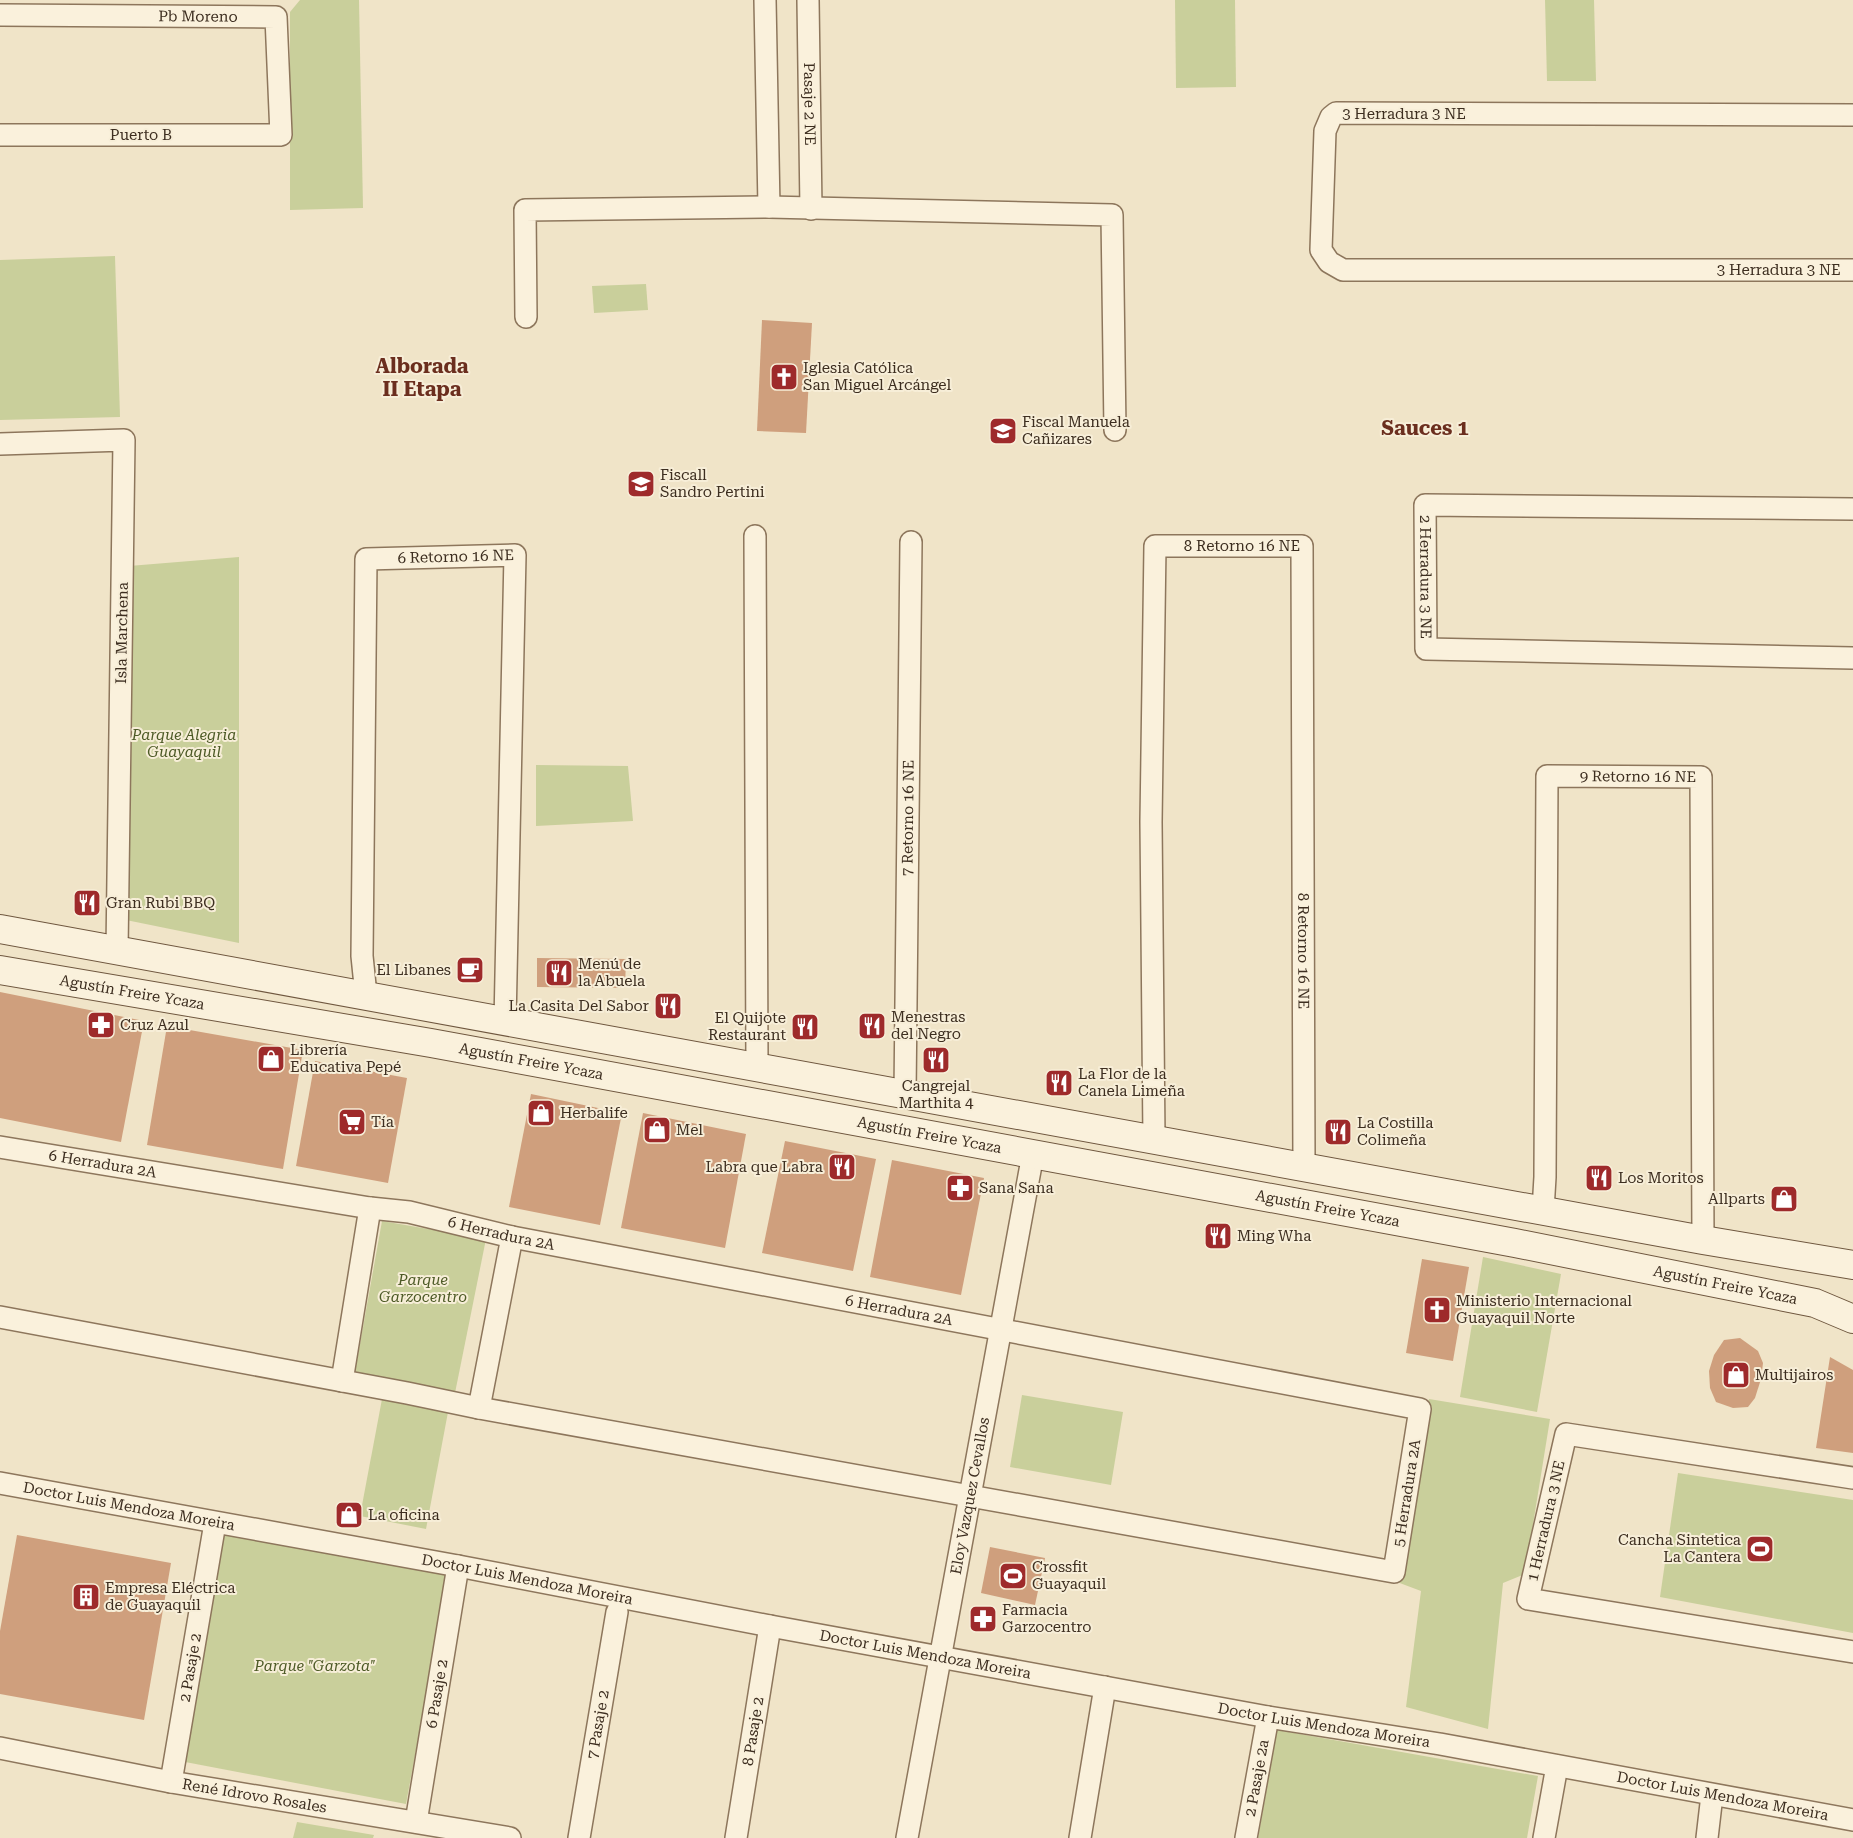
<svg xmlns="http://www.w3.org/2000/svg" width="1853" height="1838" font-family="'Roboto Serif',serif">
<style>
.green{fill:#c9cf9b}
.building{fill:#cf9f7d}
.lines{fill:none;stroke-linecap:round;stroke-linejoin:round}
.street-casing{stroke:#8d765c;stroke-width:24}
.secondary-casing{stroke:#6f573f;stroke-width:30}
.street{stroke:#faf1dc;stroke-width:21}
.secondary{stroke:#faf1dc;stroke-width:28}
.labels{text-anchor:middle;stroke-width:4;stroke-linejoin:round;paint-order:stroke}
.street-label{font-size:15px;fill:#3d2e20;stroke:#f7eed8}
.poi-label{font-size:15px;fill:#3d2e20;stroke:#f7eed8;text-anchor:start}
.park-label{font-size:15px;font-style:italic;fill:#4d5a26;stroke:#f7eed8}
.district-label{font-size:20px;font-weight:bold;fill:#6b2e1e;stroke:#f7eed8}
</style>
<rect width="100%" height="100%" fill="#f0e4c8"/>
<!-- green -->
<g class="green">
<polygon points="300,0 359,0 363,208 290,210 290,12"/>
<polygon points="1175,0 1235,0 1236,87 1176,88"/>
<polygon points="1545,0 1594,0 1596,81 1547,81"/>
<polygon points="115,256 120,417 0,420 0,260"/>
<polygon points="646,284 648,310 594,313 592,286"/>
<polygon points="239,557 239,943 126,920 129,566"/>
<polygon points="536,765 628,766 633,821 536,826"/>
<polygon points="382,1221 486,1239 455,1393 355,1372"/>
<polygon points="1483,1257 1561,1274 1537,1412 1460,1397"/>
<polygon points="1022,1395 1123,1412 1111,1485 1010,1467"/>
<polygon points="382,1399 448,1412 426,1529 360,1516"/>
<polygon points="1429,1399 1550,1419 1525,1574 1503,1583 1488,1729 1406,1707 1421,1591 1397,1582"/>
<polygon points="1678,1473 1853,1500 1853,1633 1660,1597"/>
<polygon points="224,1527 449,1570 406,1804 180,1761"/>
<polygon points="1277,1730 1538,1776 1527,1838 1258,1838"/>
<polygon points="297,1822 374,1835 373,1838 293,1838"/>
</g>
<!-- building -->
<g class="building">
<polygon points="762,320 812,323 806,433 757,431"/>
<polygon points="537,958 626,959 625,988 537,987"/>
<polygon points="0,992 144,1021 121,1142 0,1118"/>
<polygon points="167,1026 303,1050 283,1169 147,1145"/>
<polygon points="315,1061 407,1078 388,1183 296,1166"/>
<polygon points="531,1094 622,1113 600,1225 509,1207"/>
<polygon points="643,1113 746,1134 725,1248 621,1228"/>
<polygon points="785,1141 876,1159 853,1271 762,1253"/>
<polygon points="892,1160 984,1178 961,1295 870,1277"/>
<polygon points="1422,1259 1469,1267 1453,1361 1406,1353"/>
<polygon points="1740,1338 1758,1351 1763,1363 1761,1379 1755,1398 1748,1407 1733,1408 1716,1402 1710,1388 1709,1371 1714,1355 1724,1340"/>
<polygon points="1830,1357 1853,1370 1853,1453 1816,1448"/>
<polygon points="17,1535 171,1563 144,1720 0,1694 0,1631"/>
<polygon points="990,1547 1045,1558 1035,1605 981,1593"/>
</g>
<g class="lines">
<defs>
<g id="street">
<polyline points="765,0 769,207"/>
<path id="s1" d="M808 0 811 209"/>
<path id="s2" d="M0 15 276 17 281 135H0"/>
<path id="s3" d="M1853 115 1336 113 1331 117 1325 131 1321 250 1329 262 1343 270H1853"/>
<polyline points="526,317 525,210 769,207 1112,215 1115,430"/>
<polyline points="0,444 124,440 117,950"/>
<path id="s4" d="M1853 509 1425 505 1426 649 1853 658"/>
<polyline points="755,536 757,1067"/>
<path id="s5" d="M366 995 362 956 366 559 515 555 505 1022"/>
<path id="s6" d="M905 1094 911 542"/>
<path id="s7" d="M1154 1139 1151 822 1155 546H1302L1304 1167"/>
<path id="s8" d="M0 1147 370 1208 409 1212 512 1237 1420 1409 1394 1572 479 1408 407 1393 0 1317"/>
<path id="s9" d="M1543 1210 1545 1177 1547 776 1701 777 1703 1240"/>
<polyline points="342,1381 370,1208"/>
<polyline points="479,1408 512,1237"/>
<polyline points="1853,1478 1566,1434 1528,1599 1853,1652"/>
<path id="s10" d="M0 1483 458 1566 770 1626 1268 1717 1440 1744 1853 1820"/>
<path id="s11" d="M0 1748 171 1782 510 1838"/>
<path id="s12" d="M171 1782 215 1523"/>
<path id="s13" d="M416 1822 458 1566"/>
<path id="s14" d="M579 1838 617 1612"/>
<path id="s15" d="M736 1838 770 1626"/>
<path id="s16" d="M907 1838 1033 1154"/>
<polyline points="1080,1838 1105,1687"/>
<path id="s17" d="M1246 1838 1268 1717"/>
<polyline points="1544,1838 1557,1766"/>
<polyline points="1707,1838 1712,1795"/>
</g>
<g id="secondary">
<polyline points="0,929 1703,1240 1853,1265"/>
<path id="s18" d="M0 970 431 1043 1515 1243 1815 1303 1853 1319"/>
</g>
</defs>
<!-- street casing -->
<use href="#street" class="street-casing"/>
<!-- secondary casing -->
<use href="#secondary" class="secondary-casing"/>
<!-- street -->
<use href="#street" class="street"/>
<!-- secondary -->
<use href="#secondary" class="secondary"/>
</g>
<!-- icons -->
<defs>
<symbol id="church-square" viewBox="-11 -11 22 22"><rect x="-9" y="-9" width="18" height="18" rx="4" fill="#9e2a2b" stroke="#f7eed8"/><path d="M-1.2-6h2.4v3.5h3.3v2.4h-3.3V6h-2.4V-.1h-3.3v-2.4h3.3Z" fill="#fff"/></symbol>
<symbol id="school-square" viewBox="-11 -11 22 22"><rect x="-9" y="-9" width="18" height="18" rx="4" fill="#9e2a2b" stroke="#f7eed8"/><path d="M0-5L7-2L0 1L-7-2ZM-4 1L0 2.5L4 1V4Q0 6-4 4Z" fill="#fff"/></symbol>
<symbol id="restaurant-square" viewBox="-11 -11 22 22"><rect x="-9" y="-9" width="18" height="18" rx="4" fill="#9e2a2b" stroke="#f7eed8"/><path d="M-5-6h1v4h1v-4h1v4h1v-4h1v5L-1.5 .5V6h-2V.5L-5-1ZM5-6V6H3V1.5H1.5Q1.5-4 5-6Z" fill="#fff"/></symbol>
<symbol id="cafe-square" viewBox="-11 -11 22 22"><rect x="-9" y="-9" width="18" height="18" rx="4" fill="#9e2a2b" stroke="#f7eed8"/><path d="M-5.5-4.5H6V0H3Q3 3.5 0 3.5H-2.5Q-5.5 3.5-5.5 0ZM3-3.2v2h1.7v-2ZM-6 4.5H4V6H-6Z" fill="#fff"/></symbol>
<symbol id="pharmacy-square" viewBox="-11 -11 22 22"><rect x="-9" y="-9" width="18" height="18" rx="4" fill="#9e2a2b" stroke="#f7eed8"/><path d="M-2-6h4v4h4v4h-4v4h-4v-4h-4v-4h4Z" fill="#fff"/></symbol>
<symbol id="shop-square" viewBox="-11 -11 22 22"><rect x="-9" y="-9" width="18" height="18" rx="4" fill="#9e2a2b" stroke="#f7eed8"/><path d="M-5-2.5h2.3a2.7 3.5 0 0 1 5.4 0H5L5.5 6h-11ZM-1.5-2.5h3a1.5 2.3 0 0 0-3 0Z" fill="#fff"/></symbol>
<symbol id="supermarket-square" viewBox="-11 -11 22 22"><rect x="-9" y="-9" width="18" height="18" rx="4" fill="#9e2a2b" stroke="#f7eed8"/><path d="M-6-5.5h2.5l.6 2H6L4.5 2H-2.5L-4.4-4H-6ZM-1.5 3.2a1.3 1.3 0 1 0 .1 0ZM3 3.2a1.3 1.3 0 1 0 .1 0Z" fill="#fff"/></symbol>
<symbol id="stadium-square" viewBox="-11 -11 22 22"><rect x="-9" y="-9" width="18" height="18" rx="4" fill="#9e2a2b" stroke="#f7eed8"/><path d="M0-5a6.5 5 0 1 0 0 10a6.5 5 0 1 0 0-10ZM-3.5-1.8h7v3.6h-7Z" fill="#fff"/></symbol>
<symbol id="building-square" viewBox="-11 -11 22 22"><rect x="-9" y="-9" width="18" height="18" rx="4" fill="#9e2a2b" stroke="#f7eed8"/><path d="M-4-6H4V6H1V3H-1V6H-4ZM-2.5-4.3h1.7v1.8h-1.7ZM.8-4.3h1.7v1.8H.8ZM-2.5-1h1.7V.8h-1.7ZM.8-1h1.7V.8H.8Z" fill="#fff"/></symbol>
</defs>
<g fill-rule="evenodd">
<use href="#church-square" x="768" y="361" width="32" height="32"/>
<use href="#school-square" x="987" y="415" width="32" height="32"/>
<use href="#school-square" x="625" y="468" width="32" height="32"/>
<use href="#restaurant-square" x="71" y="887" width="32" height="32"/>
<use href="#cafe-square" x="454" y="954" width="32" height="32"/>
<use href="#restaurant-square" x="543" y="957" width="32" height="32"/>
<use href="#restaurant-square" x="652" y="990" width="32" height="32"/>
<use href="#pharmacy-square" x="85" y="1009" width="32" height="32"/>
<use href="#restaurant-square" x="856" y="1010" width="32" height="32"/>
<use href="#restaurant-square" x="789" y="1011" width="32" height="32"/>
<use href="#shop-square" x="255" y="1043" width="32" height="32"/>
<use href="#restaurant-square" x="920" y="1044" width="32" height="32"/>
<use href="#restaurant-square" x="1043" y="1067" width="32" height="32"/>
<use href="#shop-square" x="525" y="1097" width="32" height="32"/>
<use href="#supermarket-square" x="336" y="1106" width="32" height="32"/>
<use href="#shop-square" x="641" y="1114" width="32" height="32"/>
<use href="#restaurant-square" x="1322" y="1116" width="32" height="32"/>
<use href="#restaurant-square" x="826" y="1151" width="32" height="32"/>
<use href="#restaurant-square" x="1583" y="1162" width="32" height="32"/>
<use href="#pharmacy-square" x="944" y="1172" width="32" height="32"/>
<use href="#shop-square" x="1768" y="1183" width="32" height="32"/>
<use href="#restaurant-square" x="1202" y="1220" width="32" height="32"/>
<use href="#church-square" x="1421" y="1294" width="32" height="32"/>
<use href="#shop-square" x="1720" y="1359" width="32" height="32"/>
<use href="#shop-square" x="333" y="1499" width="32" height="32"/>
<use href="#stadium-square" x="1744" y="1533" width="32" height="32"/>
<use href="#stadium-square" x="997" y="1560" width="32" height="32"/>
<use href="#building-square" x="70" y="1581" width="32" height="32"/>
<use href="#pharmacy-square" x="967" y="1603" width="32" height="32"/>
</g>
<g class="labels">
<!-- street labels -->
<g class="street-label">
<text dy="5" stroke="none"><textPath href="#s2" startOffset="198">Pb Moreno</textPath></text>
<text dy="5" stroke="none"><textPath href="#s1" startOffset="104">Pasaje 2 NE</textPath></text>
<text x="1404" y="119">3 Herradura 3 NE</text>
<text x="141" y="140">Puerto B</text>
<text dy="5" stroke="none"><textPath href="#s3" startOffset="1124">3 Herradura 3 NE</textPath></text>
<text dy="5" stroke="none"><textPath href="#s7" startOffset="680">8 Retorno 16 NE</textPath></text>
<text dy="5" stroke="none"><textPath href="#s5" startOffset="526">6 Retorno 16 NE</textPath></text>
<text dy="5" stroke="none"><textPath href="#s4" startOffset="500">2 Herradura 3 NE</textPath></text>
<text transform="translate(122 633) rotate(-89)" y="5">Isla Marchena</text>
<text dy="5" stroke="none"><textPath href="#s9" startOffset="525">9 Retorno 16 NE</textPath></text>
<text dy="5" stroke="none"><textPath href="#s6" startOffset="276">7 Retorno 16 NE</textPath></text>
<text dy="5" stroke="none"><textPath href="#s7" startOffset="1145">8 Retorno 16 NE</textPath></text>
<text dy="5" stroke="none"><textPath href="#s18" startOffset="134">Agustín Freire Ycaza</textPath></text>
<text dy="5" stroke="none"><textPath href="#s18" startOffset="539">Agustín Freire Ycaza</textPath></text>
<text dy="5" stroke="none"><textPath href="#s18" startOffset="944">Agustín Freire Ycaza</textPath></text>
<text dy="5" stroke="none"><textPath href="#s8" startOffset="104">6 Herradura 2A</textPath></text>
<text dy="5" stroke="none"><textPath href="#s18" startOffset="1349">Agustín Freire Ycaza</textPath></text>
<text dy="5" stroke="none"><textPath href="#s8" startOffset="509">6 Herradura 2A</textPath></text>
<text dy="5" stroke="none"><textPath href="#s18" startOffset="1754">Agustín Freire Ycaza</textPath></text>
<text dy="5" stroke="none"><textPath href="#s8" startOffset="914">6 Herradura 2A</textPath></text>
<text transform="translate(1407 1493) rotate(-81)" y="5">5 Herradura 2A</text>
<text dy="5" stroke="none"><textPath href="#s16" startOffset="348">Eloy Vazquez Cevallos</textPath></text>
<text dy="5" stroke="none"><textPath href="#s10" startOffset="131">Doctor Luis Mendoza Moreira</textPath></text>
<text transform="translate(1546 1521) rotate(-77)" y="5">1 Herradura 3 NE</text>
<text dy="5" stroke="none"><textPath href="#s10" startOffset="536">Doctor Luis Mendoza Moreira</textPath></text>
<text dy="5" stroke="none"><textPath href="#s10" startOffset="941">Doctor Luis Mendoza Moreira</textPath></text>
<text dy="5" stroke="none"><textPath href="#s12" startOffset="116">2 Pasaje 2</textPath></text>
<text dy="5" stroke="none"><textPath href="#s13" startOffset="130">6 Pasaje 2</textPath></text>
<text dy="5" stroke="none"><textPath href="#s14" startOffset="115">7 Pasaje 2</textPath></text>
<text dy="5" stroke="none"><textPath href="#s10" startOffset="1346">Doctor Luis Mendoza Moreira</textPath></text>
<text dy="5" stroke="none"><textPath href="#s15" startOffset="108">8 Pasaje 2</textPath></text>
<text dy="5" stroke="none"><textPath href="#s17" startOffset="61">2 Pasaje 2a</textPath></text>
<text dy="5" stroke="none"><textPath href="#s11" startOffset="259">René Idrovo Rosales</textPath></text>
<text dy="5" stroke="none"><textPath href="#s10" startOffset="1751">Doctor Luis Mendoza Moreira</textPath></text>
</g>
<!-- poi labels -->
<g class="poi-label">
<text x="803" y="373">Iglesia Católica<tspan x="803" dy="17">San Miguel Arcángel</tspan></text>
<text x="1022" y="427">Fiscal Manuela<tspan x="1022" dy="17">Cañizares</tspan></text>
<text x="660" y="480">Fiscall<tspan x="660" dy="17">Sandro Pertini</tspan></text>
<text x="106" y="908">Gran Rubi BBQ</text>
<text x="578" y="969">Menú de<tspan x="578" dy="17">la Abuela</tspan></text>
<text x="451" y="975" text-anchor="end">El Libanes</text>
<text x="649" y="1011" text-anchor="end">La Casita Del Sabor</text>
<text x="891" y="1022">Menestras<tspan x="891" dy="17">del Negro</tspan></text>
<text x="786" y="1023" text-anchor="end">El Quijote<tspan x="786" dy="17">Restaurant</tspan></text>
<text x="120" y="1030">Cruz Azul</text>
<text x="290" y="1055">Librería<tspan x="290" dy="17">Educativa Pepé</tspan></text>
<text x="1078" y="1079">La Flor de la<tspan x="1078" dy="17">Canela Limeña</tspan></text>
<text x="936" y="1091" text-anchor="middle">Cangrejal<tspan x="936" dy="17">Marthita 4</tspan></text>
<text x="560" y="1118">Herbalife</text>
<text x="371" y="1127">Tía</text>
<text x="1357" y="1128">La Costilla<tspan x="1357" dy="17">Colimeña</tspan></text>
<text x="676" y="1135">Mel</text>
<text x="823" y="1172" text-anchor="end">Labra que Labra</text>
<text x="1618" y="1183">Los Moritos</text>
<text x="979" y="1193">Sana Sana</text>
<text x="1765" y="1204" text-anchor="end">Allparts</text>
<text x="1237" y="1241">Ming Wha</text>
<text x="1456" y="1306">Ministerio Internacional<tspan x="1456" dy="17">Guayaquil Norte</tspan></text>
<text x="1755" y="1380">Multijairos</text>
<text x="368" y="1520">La oficina</text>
<text x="1741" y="1545" text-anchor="end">Cancha Sintetica<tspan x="1741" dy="17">La Cantera</tspan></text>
<text x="1032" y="1572">Crossfit<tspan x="1032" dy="17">Guayaquil</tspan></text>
<text x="105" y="1593">Empresa Eléctrica<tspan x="105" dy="17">de Guayaquil</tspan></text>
<text x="1002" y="1615">Farmacia<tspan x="1002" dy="17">Garzocentro</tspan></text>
</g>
<!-- park labels -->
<g class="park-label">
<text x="184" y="740">Parque Alegria<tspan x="184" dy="17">Guayaquil</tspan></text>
<text x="423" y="1285">Parque<tspan x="423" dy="17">Garzocentro</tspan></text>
<text x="315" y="1671">Parque "Garzota"</text>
</g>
<!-- district labels -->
<g class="district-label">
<text x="422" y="373">Alborada<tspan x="422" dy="23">II Etapa</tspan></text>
<text x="1425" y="435">Sauces 1</text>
</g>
</g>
</svg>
